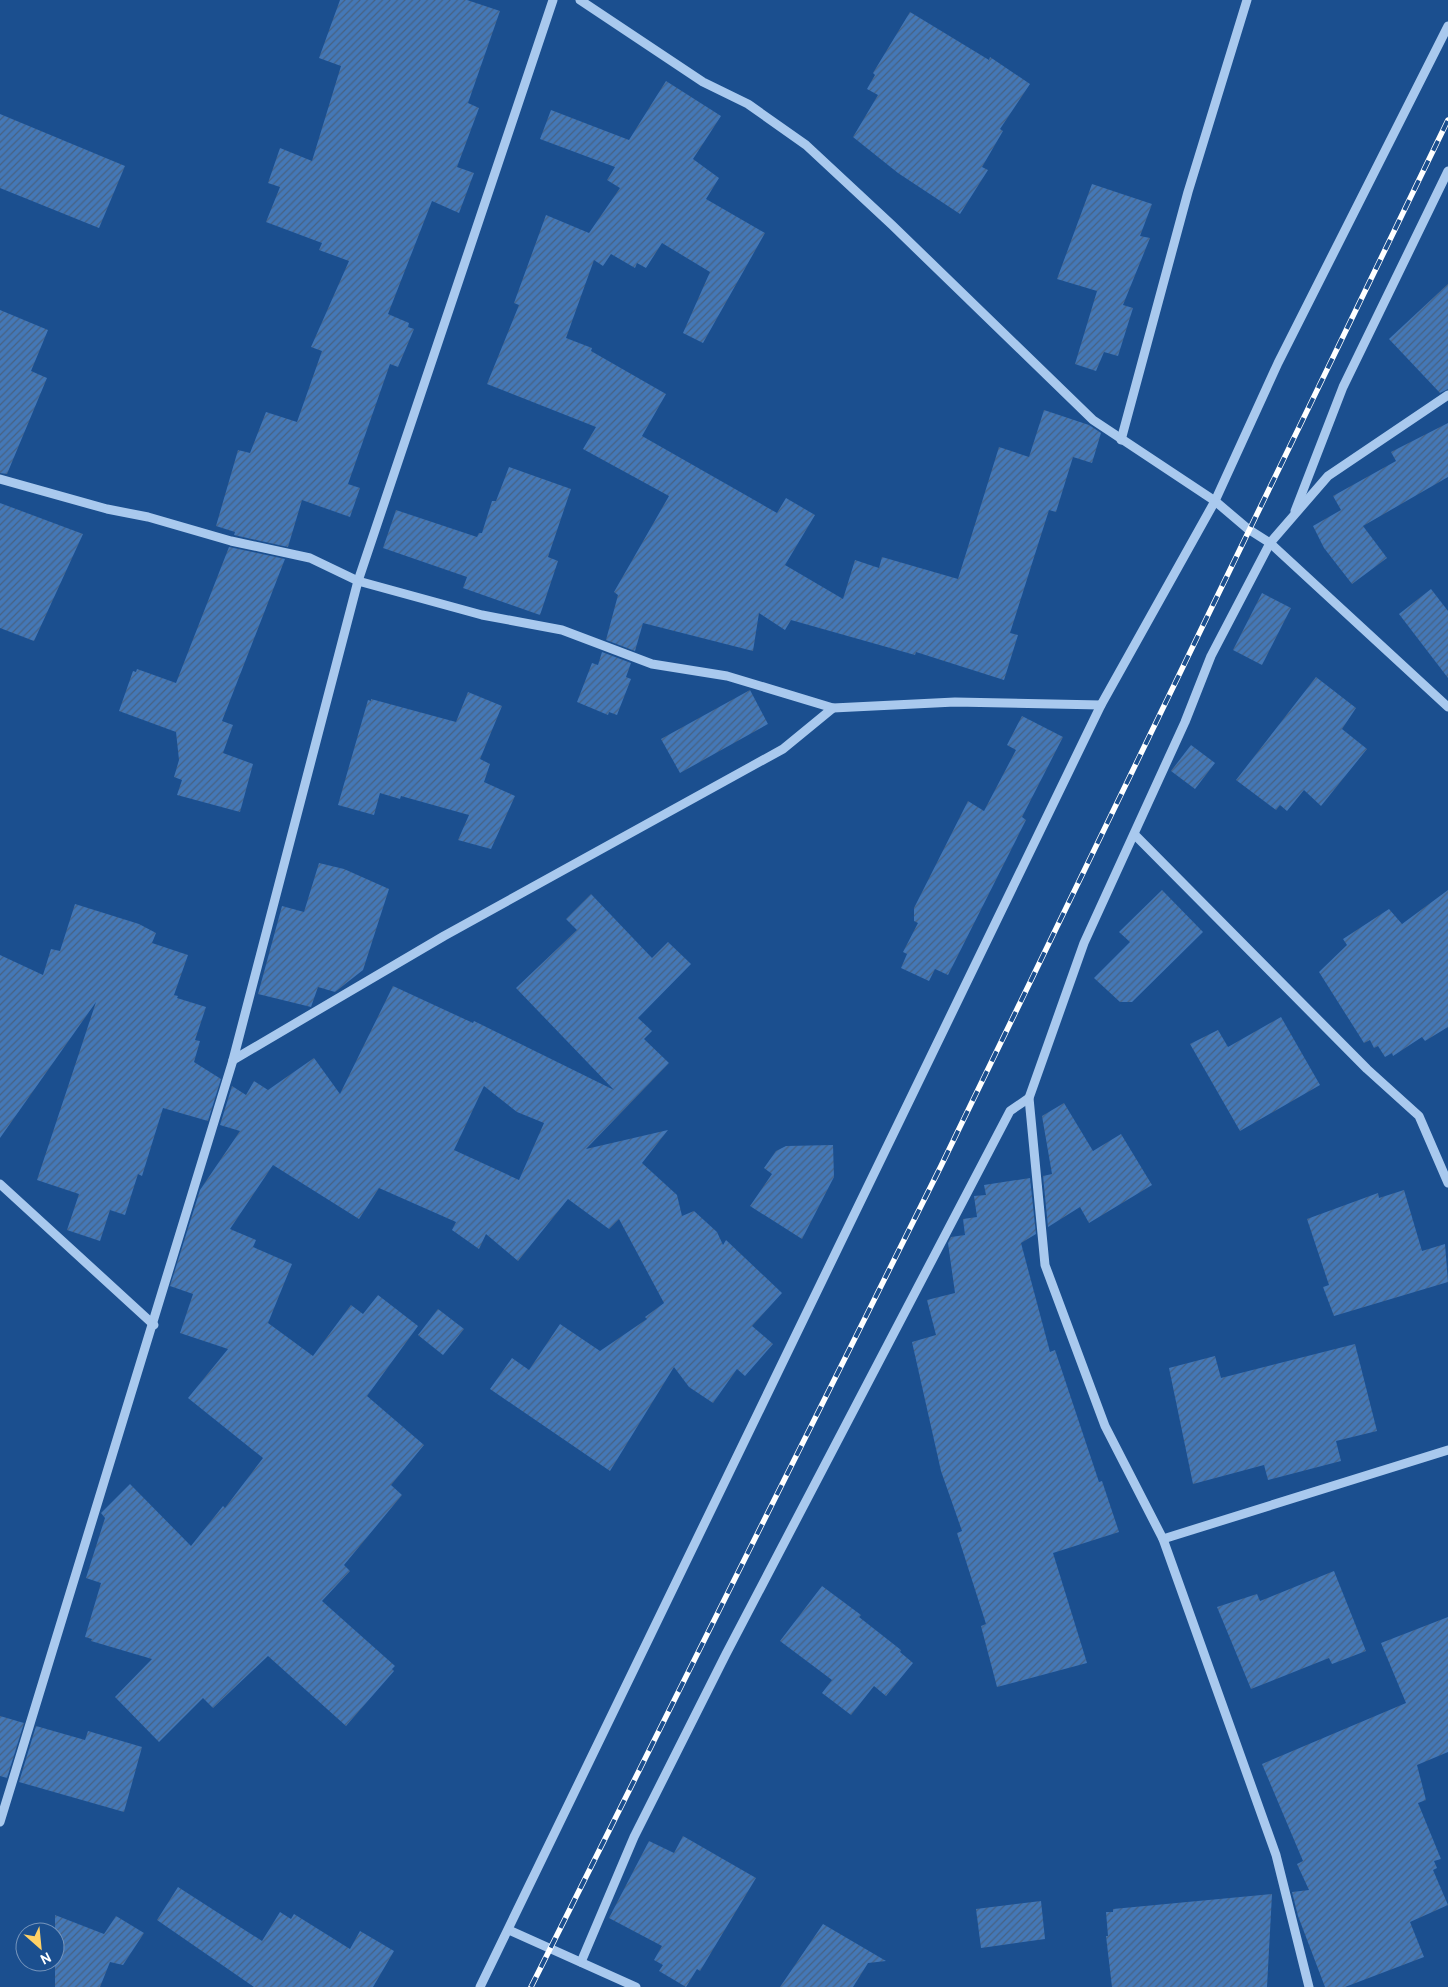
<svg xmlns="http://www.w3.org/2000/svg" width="1448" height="1987" font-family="Overpass,sans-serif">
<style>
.building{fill:url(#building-hatch);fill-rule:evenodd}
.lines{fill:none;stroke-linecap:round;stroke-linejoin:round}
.minor{stroke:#a9c9ee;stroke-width:9}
.rail-casing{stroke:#fff;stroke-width:5.5}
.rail{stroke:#1b4f8f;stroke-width:4;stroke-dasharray:11;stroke-linecap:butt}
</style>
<defs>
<pattern id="building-hatch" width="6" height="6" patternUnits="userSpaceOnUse" patternTransform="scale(1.25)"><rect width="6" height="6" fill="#4478b7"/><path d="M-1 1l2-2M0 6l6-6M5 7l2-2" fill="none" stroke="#486282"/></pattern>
</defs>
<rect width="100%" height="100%" fill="#1b4f8f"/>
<!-- building -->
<g class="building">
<polygon points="340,0 467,0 500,11 468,103 479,108 457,167 474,173 459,213 432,201 388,314 409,323 408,327 414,329 398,367 390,364 348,484 360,488 350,517 302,500 288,547 234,535 235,532 216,526 238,450 250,453 266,412 297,422 322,351 311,347 349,261 319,250 322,243 266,222 280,187 268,183 280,148 312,161 341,66 319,58"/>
<polygon points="910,12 989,60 990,57 1030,84 1000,129 1003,131 982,167 988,170 960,214 898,173 853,137 878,95 867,89 875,75 873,73"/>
<polygon points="666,81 721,116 693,159 719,178 706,199 765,233 703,343 683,333 710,272 662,243 646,268 637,263 635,268 611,254 603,266 594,260 566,338 592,348 591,351 666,394 642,436 777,513 786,498 815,515 785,565 843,599 855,560 879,568 882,557 958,579 999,447 1029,457 1044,410 1089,425 1101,433 1092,463 1073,457 1056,512 1049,510 1010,633 1018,635 1004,680 916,652 915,655 791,620 785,630 759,613 753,651 643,623 635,651 606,640 618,595 614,592 669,496 583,449 596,427 487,384 519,305 514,303 546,215 589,233 620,188 607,180 615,167 540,139 551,110 629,140"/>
<polygon points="0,114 125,166 99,228 0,188"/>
<polygon points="1092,184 1152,204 1140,236 1150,238 1123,305 1133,308 1118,356 1104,352 1096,371 1075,364 1097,291 1057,279"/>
<polygon points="1448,284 1448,389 1440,393 1389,339"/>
<polygon points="0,310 48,330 31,371 47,378 7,474 0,473"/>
<polygon points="1448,423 1448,477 1363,526 1387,558 1352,584 1324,548 1313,526 1341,510 1333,496 1396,461 1391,452"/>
<polygon points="509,467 571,489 548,557 558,561 540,615 463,588 467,577 383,548 396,510 477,537 479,533 482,533 492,501 496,501"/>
<polygon points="0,503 83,534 34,641 0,628"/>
<polygon points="229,547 285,559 222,721 233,725 223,753 253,764 240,812 177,795 182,780 174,777 179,760 176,732 119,711 133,671 136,672 137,669 176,683"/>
<polygon points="1431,589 1448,611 1448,678 1399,614"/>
<polygon points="1262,593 1291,608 1262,665 1233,650"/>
<polygon points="602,652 631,663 626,677 631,679 617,715 609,712 608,715 577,702 592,663 598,665"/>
<polygon points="1316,677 1356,708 1342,729 1367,749 1321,806 1304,790 1287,811 1280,805 1276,810 1236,780"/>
<polygon points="750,690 768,724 680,773 661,739"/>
<polygon points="468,692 502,706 480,759 490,764 484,782 515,796 491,849 458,840 469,815 401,796 400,799 380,793 374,815 338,805 368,700 371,701 371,699 456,722"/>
<polygon points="1022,716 1063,737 1022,817 1026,820 948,975 935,969 929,981 901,968 907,954 903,952 918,923 914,921 914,908 968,801 984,811 1016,750 1007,745"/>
<polygon points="1191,745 1215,763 1195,789 1171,771"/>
<polygon points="319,863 344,869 389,889 363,970 335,992 318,987 311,1007 258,994 282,906 304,912"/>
<polygon points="1162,890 1203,932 1132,1002 1120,1002 1094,978 1130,942 1119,932"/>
<polygon points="1448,890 1448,1027 1425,1041 1422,1037 1393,1056 1392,1053 1385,1057 1378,1046 1374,1048 1370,1040 1364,1043 1319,972 1347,945 1343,939 1389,909 1402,924"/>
<path d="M591 894 652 958 668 942 691 964 638 1018 652 1031 644 1039 669 1063 586 1149 668 1130 642 1163 677 1195 682 1216 694 1211 717 1232 723 1245 726 1240 782 1293 752 1326 773 1344 745 1376 737 1369 713 1403 689 1387 674 1367 610 1471 490 1389 512 1358 529 1370 560 1324 600 1351 647 1319 645 1317 664 1303 619 1219 609 1229 568 1199 518 1261 486 1234 479 1249 452 1230 456 1222 379 1188 359 1219 273 1165 230 1229 256 1240 253 1247 292 1264 268 1323 313 1356 351 1305 363 1314 378 1295 418 1326 367 1396 424 1445 391 1485 402 1495 344 1565 350 1571 322 1601 395 1666 392 1669 394 1671 346 1726 268 1656 213 1708 203 1698 159 1742 115 1697 152 1659 91 1641 92 1639 85 1637 101 1583 86 1578 105 1518 101 1513 130 1484 191 1546 223 1506 225 1508 263 1458 188 1398 228 1349 180 1333 193 1294 170 1286 200 1190 240 1131 220 1125 232 1086 246 1095 254 1081 268 1090 314 1058 340 1094 393 986 473 1023 474 1021 614 1090 516 988 577 930 566 919ZM484 1086 517 1112 544 1123 519 1180 454 1150Z"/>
<polygon points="75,904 139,924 156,933 152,943 188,955 174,995 178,996 177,998 206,1007 195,1040 200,1041 194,1062 221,1079 208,1121 163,1108 142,1176 138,1174 125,1215 110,1210 100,1241 67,1230 79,1194 37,1180 96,1002 0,1138 0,955 43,975 51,949 60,951"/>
<polygon points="1281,1017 1320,1085 1240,1131 1190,1044 1218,1030 1228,1047"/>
<polygon points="1064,1103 1093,1151 1121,1134 1152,1185 1089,1223 1080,1207 1048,1227 1043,1176 1052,1174 1042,1116"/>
<polygon points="833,1145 834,1177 802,1239 750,1206 772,1174 764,1168 776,1151 786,1146"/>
<polygon points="1030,1178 1036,1234 1021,1243 1050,1352 1055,1350 1099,1482 1102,1481 1119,1532 1053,1553 1087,1663 997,1687 981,1626 986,1624 957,1533 962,1531 941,1471 912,1342 936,1335 927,1300 955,1293 948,1243 951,1237 965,1235 963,1219 977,1217 974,1196 986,1195 984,1185"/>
<polygon points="1404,1190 1422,1251 1445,1244 1448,1282 1334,1316 1323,1287 1329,1285 1307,1219 1378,1193 1379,1198"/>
<polygon points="438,1309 464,1329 443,1355 418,1335"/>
<polygon points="1355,1344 1377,1431 1336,1441 1341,1461 1268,1480 1264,1465 1193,1484 1169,1368 1215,1356 1221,1378"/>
<polygon points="1334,1571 1366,1651 1332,1664 1329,1658 1251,1689 1217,1607 1257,1594 1260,1601"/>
<polygon points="822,1586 861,1615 859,1617 901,1650 900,1652 913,1663 886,1696 874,1686 851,1715 822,1693 832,1680 780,1641"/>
<polygon points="1448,1617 1448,1752 1417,1765 1426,1800 1418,1803 1441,1859 1434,1861 1437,1868 1433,1870 1448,1905 1410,1922 1424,1957 1345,1987 1325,1987 1298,1916 1292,1892 1309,1890 1297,1864 1303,1861 1262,1764 1406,1703 1381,1643"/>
<polygon points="0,1716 24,1723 7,1778 0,1776"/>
<polygon points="36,1726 85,1740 88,1731 142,1747 124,1812 19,1782"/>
<polygon points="683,1836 756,1878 700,1971 697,1969 686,1987 659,1971 663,1965 654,1960 662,1946 609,1918 649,1841 674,1853"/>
<polygon points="178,1887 262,1941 280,1912 291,1919 294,1914 350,1949 360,1931 394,1951 373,1987 254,1987 157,1920"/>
<polygon points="1272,1894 1267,1987 1112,1987 1106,1936 1108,1936 1106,1912 1113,1912 1113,1909"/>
<polygon points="1041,1901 1045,1939 981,1948 976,1909"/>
<polygon points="55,1915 104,1934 116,1916 144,1933 123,1965 110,1962 100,1987 55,1987"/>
<polygon points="823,1924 886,1961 868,1963 853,1987 780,1987"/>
</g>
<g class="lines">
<!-- minor -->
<g class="minor">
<polyline points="580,0 703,82 748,104 806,145 892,225 1093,420 1215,501 1248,529 1270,543 1448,707"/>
<polyline points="1121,440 1188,192 1247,0"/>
<polyline points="0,479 107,509 148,517 231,541 310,558 358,581 482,615 562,630 652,664 727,676 833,708 955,702 1101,705"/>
<polyline points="1295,511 1343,387 1448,171"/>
<polyline points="1135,835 1367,1069 1419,1116 1448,1183"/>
<polyline points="233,1060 444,936 783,749 833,708"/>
<polyline points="0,1184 154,1325"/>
<polyline points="1163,1539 1448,1450"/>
<polyline points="0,1822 233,1060 358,581 553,0"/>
<polyline points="509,1930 636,1987"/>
<polyline points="581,1962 634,1837 726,1654 1010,1111 1029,1098"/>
<polyline points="480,1987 1101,705 1215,501 1278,363 1448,26"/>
<polyline points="1309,1987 1276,1855 1163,1539 1105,1426 1045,1265 1029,1098 1084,943 1185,722 1211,656 1270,543 1328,476 1448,395"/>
</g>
<defs>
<polyline id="rail" points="531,1987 941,1166 1448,120"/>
</defs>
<!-- rail casing -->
<use href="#rail" class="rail-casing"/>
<!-- rail -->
<use href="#rail" class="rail"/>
</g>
<!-- north arrow -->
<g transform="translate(40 1947) rotate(153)"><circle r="24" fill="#1b4f8f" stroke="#7695bc"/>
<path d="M0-4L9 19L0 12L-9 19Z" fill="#ffd166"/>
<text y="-8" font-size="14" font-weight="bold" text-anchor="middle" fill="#ffffff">N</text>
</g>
</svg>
